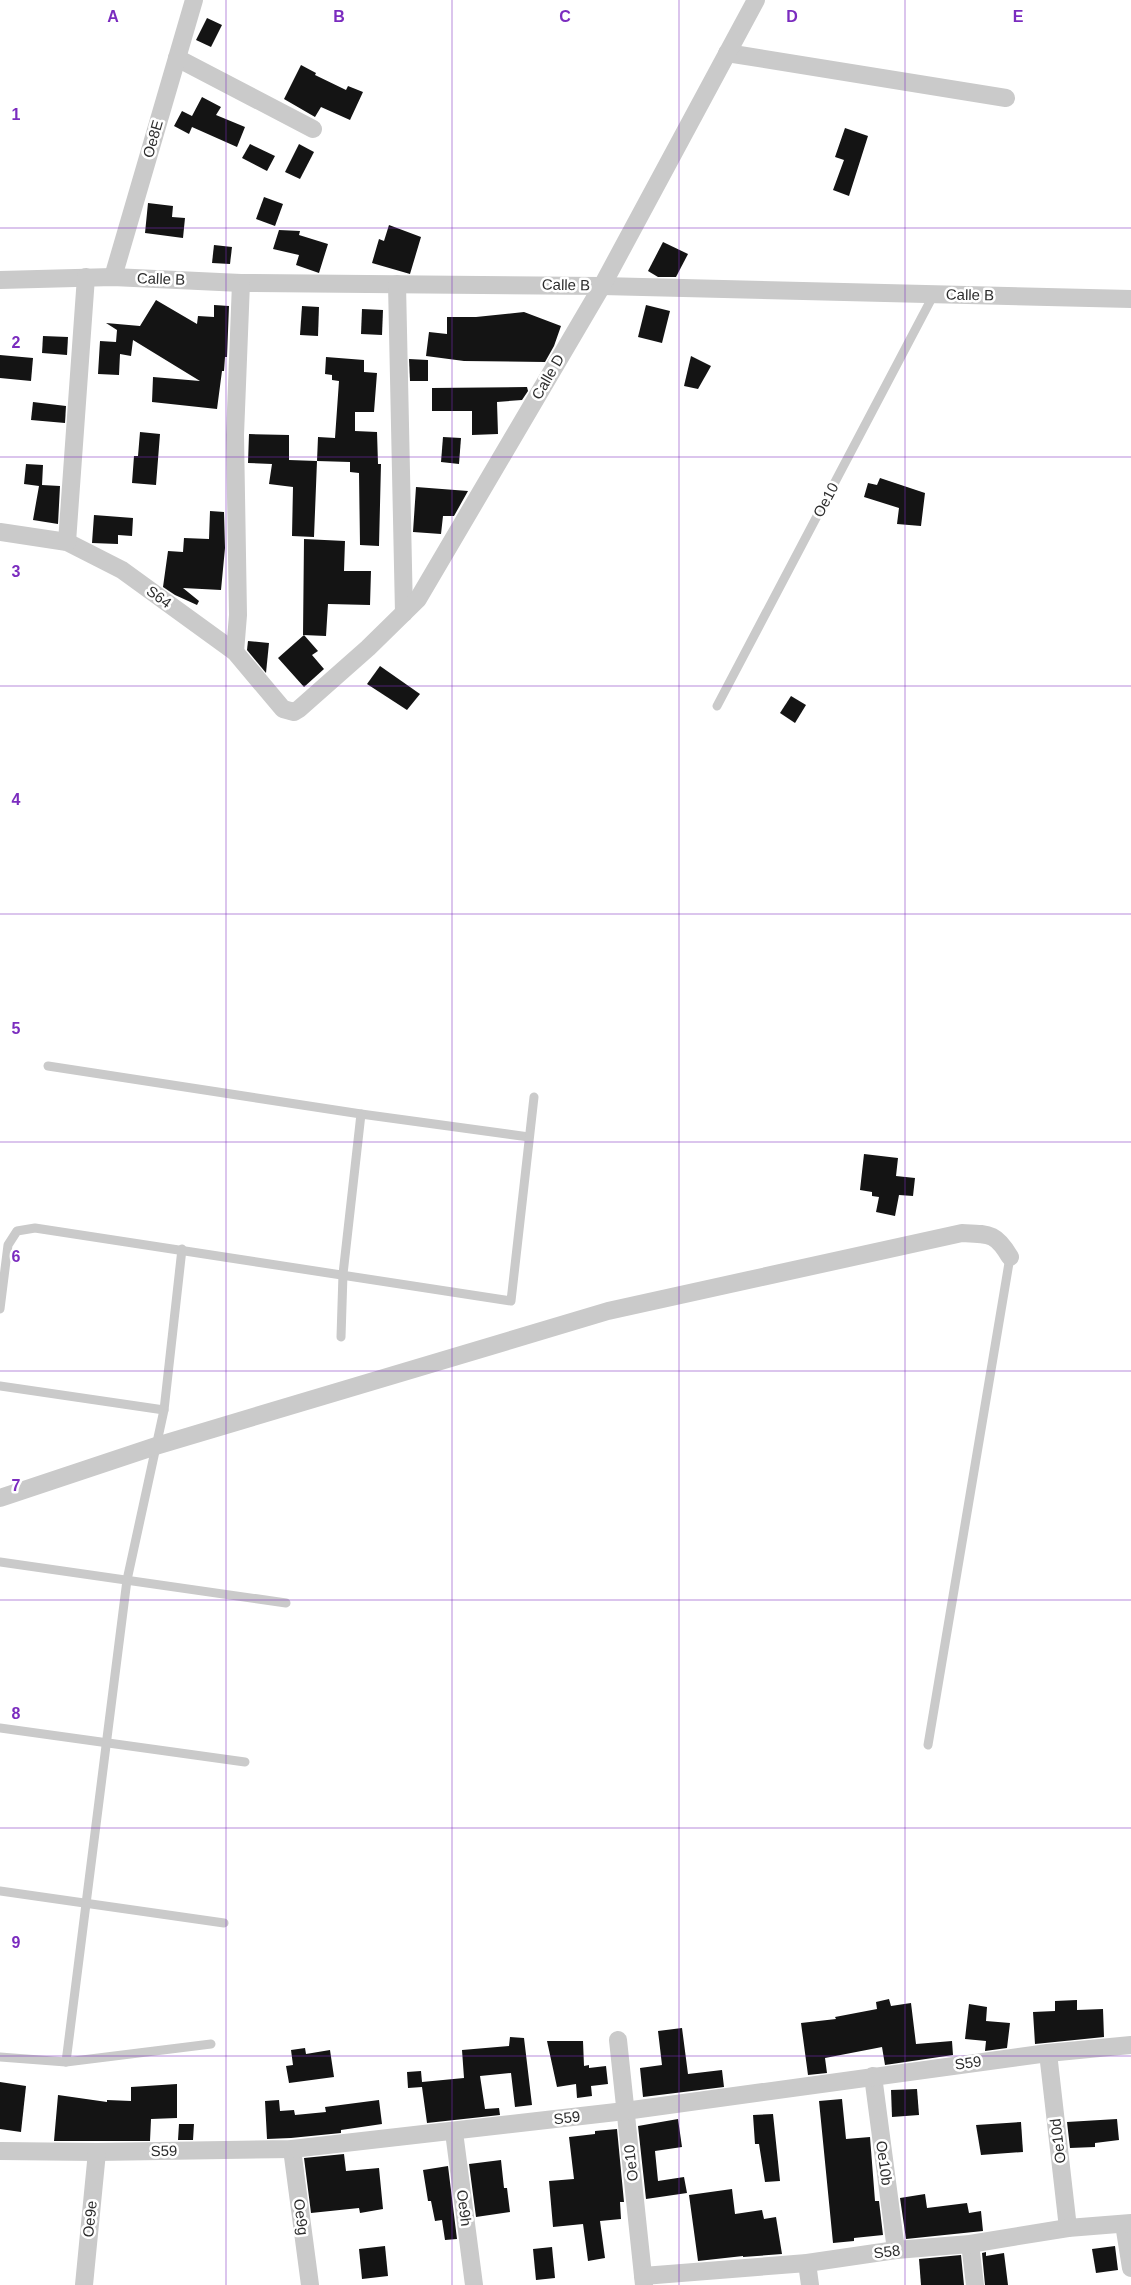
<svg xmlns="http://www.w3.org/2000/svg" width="1131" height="2285" font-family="Arial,sans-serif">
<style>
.building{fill:#141414}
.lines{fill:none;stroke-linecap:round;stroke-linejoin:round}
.service{stroke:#cacaca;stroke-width:9}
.minor{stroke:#cacaca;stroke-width:18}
.grid{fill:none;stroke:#7b2cbf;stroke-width:1;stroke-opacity:0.55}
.labels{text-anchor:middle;stroke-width:5;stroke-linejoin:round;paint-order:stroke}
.street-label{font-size:15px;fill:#2d2d2d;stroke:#fff}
.grid-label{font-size:16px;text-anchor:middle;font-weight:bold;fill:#7b2cbf;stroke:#fff;stroke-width:5;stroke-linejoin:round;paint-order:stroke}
</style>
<rect width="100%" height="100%" fill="#fff"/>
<!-- building -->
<g class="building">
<polygon points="207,18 222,25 211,47 196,40"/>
<polygon points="301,65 316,73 315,75 346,90 348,86 363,92 350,120 321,107 315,117 284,99"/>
<polygon points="202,97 221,107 216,115 245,127 237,147 192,127 189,134 174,126 182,111 192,116"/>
<polygon points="845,128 868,136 849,196 833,190 844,160 835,157"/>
<polygon points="250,144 275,156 267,171 242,158"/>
<polygon points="299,144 314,152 300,179 285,172"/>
<polygon points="264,197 283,204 275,226 256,219"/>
<polygon points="148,203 173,206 172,217 185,218 183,238 145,233"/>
<polygon points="389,225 421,237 410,274 372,263 379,239 384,241"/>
<polygon points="279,230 300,231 299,235 328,244 319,273 296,265 299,255 273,249"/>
<polygon points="663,242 688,254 676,277 658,277 648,271"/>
<polygon points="214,245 232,247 230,264 212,263"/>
<polygon points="156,300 197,324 198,316 214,317 214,305 229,306 227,357 225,357 224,371 222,371 217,409 152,402 153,377 200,381 133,340 131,356 120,354 119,375 98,374 100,341 116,342 117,330 106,323 140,326"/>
<polygon points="646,305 670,311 662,343 638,337"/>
<polygon points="302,306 319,307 318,336 300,335"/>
<polygon points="362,309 383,310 382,335 361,334"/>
<polygon points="524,312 561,326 554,346 545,362 464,361 426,356 429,332 447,334 447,317 476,317"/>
<polygon points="43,336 68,337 67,355 42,353"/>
<polygon points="0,355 33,358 31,381 0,378"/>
<polygon points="691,356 711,366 698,389 684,386"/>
<polygon points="326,357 364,360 364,372 377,373 374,412 355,412 355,431 377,432 378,464 381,464 379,546 360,545 359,473 350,472 350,462 317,461 318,437 335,438 339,381 332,380 332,375 325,374"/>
<polygon points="409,359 428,360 428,381 410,381"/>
<polygon points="527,387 528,391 522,400 497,402 498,434 472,435 472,411 432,411 432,388"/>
<polygon points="33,402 66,406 65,423 31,420"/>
<polygon points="140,432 160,434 156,485 132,483 134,456 138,456"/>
<polygon points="249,434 289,435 289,460 317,461 314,537 292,536 293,487 269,484 272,464 248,463"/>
<polygon points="443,437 461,438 459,464 441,462"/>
<polygon points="26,464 43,465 42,485 60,486 58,524 33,520 39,486 24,484"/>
<polygon points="880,478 925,493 921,526 897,524 899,508 864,497 868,483 877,485"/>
<polygon points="416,487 468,491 454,516 443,516 441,534 413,532"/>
<polygon points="210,511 224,512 225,548 221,590 183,588 199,601 197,605 175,595 163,587 168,551 183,552 184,538 209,539"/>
<polygon points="94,515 133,518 132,536 118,535 118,544 92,543"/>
<polygon points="304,539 345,541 344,571 371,571 370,605 328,604 326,636 303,635"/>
<polygon points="304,635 318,651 312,655 324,669 304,687 278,658"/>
<polygon points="248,641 269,643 266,673 247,650"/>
<polygon points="380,666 420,694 407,710 367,684"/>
<polygon points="791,696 806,705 795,723 780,713"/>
<polygon points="864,1154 898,1158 896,1176 915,1178 913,1196 899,1195 895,1216 876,1212 879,1197 872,1196 872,1192 860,1190"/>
<polygon points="889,1999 891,2006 911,2003 916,2044 952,2041 953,2055 885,2065 882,2047 825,2058 827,2073 808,2075 801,2023 836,2019 835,2017 877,2009 876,2002"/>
<polygon points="1077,2000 1077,2010 1103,2009 1104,2037 1035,2044 1033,2012 1055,2011 1055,2001"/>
<polygon points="969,2004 987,2007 986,2021 1010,2023 1007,2048 985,2051 986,2041 965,2039"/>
<polygon points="682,2028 688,2074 722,2070 724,2087 643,2097 640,2068 662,2065 658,2031"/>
<polygon points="510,2037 524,2038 532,2105 515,2107 511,2073 480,2076 485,2109 499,2108 500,2115 427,2123 422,2087 408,2088 407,2072 421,2071 422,2082 464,2078 462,2050 509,2046"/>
<polygon points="547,2041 583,2041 584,2066 589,2065 589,2068 606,2066 608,2084 591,2086 592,2096 577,2098 576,2084 557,2087"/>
<polygon points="305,2048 306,2054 330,2050 334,2077 289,2083 286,2066 293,2065 291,2050"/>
<polygon points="0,2082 26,2086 21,2132 0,2129"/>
<polygon points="177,2084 177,2118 151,2119 150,2141 54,2141 58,2095 107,2102 107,2100 131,2101 131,2087"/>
<polygon points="917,2089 919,2115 892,2117 891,2090"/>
<polygon points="842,2099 846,2139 870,2137 875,2201 879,2201 883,2235 854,2238 854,2241 833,2243 819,2101"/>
<polygon points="279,2100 280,2111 294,2110 295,2115 326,2112 325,2107 379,2100 382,2124 341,2130 341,2133 291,2138 267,2139 265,2101"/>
<polygon points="773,2114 780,2181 765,2182 759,2144 755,2144 753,2115"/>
<polygon points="678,2119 682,2147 655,2151 658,2181 684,2177 687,2193 646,2199 638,2126"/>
<polygon points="1117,2119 1119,2140 1095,2143 1095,2147 1070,2148 1067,2122"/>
<polygon points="1021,2122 1023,2152 981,2155 976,2125"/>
<polygon points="179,2124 194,2124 193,2140 178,2140"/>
<polygon points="617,2129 624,2202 620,2202 621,2219 600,2221 605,2258 588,2261 583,2224 553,2227 549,2181 574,2179 569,2137 595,2134 595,2131"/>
<polygon points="344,2154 346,2171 379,2168 383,2209 360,2213 359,2208 311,2213 304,2158"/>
<polygon points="501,2160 504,2188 507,2188 510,2212 476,2217 469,2164"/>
<polygon points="448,2166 457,2239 445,2240 442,2220 435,2221 431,2201 428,2201 423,2170"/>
<polygon points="732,2189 735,2214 762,2210 764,2219 776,2217 782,2254 743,2257 743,2256 698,2261 689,2195"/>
<polygon points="925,2194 927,2208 967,2203 969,2213 981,2211 983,2231 906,2239 900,2198"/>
<polygon points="385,2246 388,2276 362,2279 359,2249"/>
<polygon points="1115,2246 1118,2270 1096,2273 1092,2249"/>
<polygon points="552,2247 555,2278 536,2280 533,2249"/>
<polygon points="986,2252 986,2256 1004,2253 1008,2285 985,2285 982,2253"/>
<polygon points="961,2255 964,2285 921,2285 919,2259"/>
</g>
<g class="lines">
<!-- service -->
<g class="service">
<polyline points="717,706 934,294"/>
<polyline points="48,1066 361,1114 529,1137"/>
<polyline points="0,1309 8,1245 17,1231 35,1228 511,1301 534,1097"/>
<polyline points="341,1337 343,1274 361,1114"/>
<polyline points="0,1386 164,1410"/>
<polyline points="0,1562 286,1603"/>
<polyline points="0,1728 245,1762"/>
<polyline points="928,1745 1010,1257"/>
<polyline points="0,1891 224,1923"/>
<polyline points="0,2057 66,2062 211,2044"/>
<polyline points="66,2062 127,1580 164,1410 182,1249"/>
</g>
<!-- minor -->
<g class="minor">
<polyline points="727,53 1006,98"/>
<polyline points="177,58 313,129"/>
<polyline points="113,277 194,0"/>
<polyline points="0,280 113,277 241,283 602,286 1131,299"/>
<polyline points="397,284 404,613"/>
<polyline points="0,532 67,542 122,570 235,652 283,709 294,712 299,709 368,648 418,599 602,286 756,0"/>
<polyline points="67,542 86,277"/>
<polyline points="235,652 238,615 235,435 241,283"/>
<path d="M0 1498 156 1446 608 1311 962 1233C990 1234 996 1233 1010 1257"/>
<polyline points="618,2040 644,2285"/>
<polyline points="1048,2053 1068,2228"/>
<polyline points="873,2076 896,2250"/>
<polyline points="454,2132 474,2285"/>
<polyline points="292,2149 310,2285"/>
<polyline points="0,2151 97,2152 292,2149 625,2111 1048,2053 1131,2045"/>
<polyline points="1124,2224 1131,2268"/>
<polyline points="970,2244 975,2285"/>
<polyline points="807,2263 810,2285"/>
<polyline points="643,2276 807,2263 896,2250 970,2244 1068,2228 1131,2223"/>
<polyline points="84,2285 97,2152"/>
</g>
</g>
<!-- grid -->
<path class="grid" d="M226 0V2285M452 0V2285M679 0V2285M905 0V2285M0 228H1131M0 457H1131M0 686H1131M0 914H1131M0 1142H1131M0 1371H1131M0 1600H1131M0 1828H1131M0 2056H1131"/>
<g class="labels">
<!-- street labels -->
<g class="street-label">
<text transform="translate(153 139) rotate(-74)" y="5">Oe8E</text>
<text transform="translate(161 279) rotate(2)" y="5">Calle B</text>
<text transform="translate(566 285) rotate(1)" y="5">Calle B</text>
<text transform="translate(970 295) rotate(1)" y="5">Calle B</text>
<text transform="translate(548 377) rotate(-60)" y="5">Calle D</text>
<text transform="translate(826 500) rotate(-62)" y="5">Oe10</text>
<text transform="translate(159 597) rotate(36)" y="5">S64</text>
<text transform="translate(968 2063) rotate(-8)" y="5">S59</text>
<text transform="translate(567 2118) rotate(-7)" y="5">S59</text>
<text transform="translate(1058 2141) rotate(-97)" y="5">Oe10d</text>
<text transform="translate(164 2151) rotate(-1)" y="5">S59</text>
<text transform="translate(631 2163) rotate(-96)" y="5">Oe10</text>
<text transform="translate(884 2163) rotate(82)" y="5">Oe10b</text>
<text transform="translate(464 2208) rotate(83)" y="5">Oe9h</text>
<text transform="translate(301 2217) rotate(83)" y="5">Oe9g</text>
<text transform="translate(90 2219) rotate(-84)" y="5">Oe9e</text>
<text transform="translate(887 2252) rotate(-7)" y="5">S58</text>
</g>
</g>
<g class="grid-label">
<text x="113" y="22">A</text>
<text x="339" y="22">B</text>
<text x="565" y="22">C</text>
<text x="792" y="22">D</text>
<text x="1018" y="22">E</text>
<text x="16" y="120">1</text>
<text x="16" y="348">2</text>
<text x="16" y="577">3</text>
<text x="16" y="805">4</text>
<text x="16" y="1034">5</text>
<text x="16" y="1262">6</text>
<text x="16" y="1491">7</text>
<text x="16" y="1719">8</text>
<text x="16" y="1948">9</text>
</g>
</svg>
